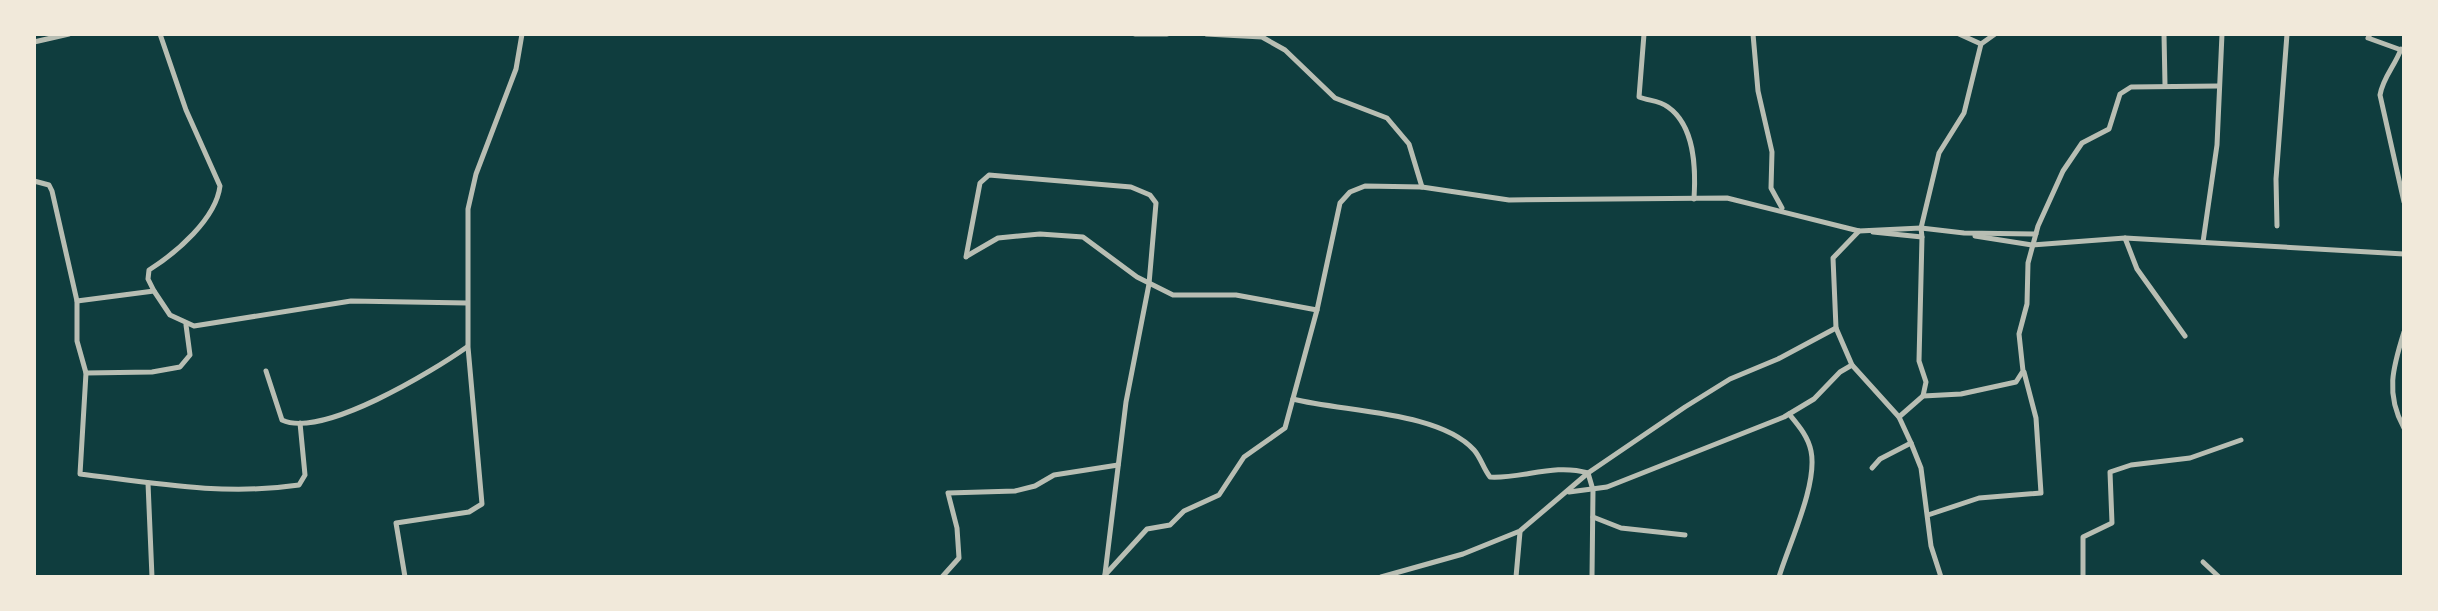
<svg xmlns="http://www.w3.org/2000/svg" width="2438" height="611" font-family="Ubuntu,sans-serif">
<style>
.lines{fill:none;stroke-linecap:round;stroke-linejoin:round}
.minor{stroke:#b8beb3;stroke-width:5}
</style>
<rect width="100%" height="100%" fill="#0f3d3e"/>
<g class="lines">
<!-- minor -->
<g class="minor">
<polyline points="1135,34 1167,34"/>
<polyline points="1206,34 1262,37 1285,50 1335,98 1387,118 1409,144 1422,187"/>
<path d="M1644 34 1639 97C1649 101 1659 100 1668 107 1695 126 1696 168 1694 199"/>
<polyline points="1753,34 1758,91 1772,152 1771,188 1782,208"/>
<polyline points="1959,34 1981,44"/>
<polyline points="2164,34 2165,85"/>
<polyline points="2370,34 2368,38 2404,51"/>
<polyline points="34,42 69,34"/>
<path d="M2401 49C2395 66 2383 77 2380 95L2404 202"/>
<path d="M34 181 49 185 52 191 77 301V341L86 373 80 474C153 483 225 496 299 485L305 475 300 423"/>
<polyline points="2277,226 2276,179 2287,34"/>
<polyline points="1921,228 1939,153 1964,113 1981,44 1995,34"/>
<polyline points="1859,231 1833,258 1836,328 1852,365 1899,417 1911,443 1921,468 1931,546 1941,577"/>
<polyline points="1873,232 1922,237 1921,228"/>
<polyline points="1975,236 2032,245 2125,238 2404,254"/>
<polyline points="1922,237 1919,361 1926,382 1923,396"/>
<polyline points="2125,238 2137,269 2185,336"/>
<polyline points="2203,242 2217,145 2222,34"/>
<polyline points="967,256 998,238 1040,234 1083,237 1137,277 1173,295 1236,295 1317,310"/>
<polyline points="966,257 980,183 989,175 1131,187 1150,195 1156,203 1149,284 1126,402 1105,574"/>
<path d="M154 291 148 279 149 270C176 253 216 219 220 186L186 110 160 34"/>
<polyline points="77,301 154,291 170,315 194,326 351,301 467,303"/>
<path d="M2404 332C2393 367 2385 394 2404 428"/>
<path d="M266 371 282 420C322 439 433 371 467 347"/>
<polyline points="86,373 152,372 180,367 190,355 186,325"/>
<path d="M1293 399C1343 412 1439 411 1474 450 1481 458 1483 468 1490 477 1522 479 1554 463 1588 473L1593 490 1592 577"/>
<polyline points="1899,417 1923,396 1961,394 2016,382 2023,371 2019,334 2027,304 2028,263 2038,226 2063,171 2082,143 2109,129 2120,94 2131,87 2218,86"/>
<polyline points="1872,468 1880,459 1911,443"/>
<polyline points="148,483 152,577"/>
<polyline points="1569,492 1607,487 1784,417 1814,399 1840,372 1852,365"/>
<polyline points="1928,515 1979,498 2041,493 2036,418 2024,372"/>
<polyline points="1593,517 1621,528 1685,535"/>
<polyline points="2203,562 2219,577"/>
<polyline points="1105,575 1147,529 1170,525 1184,511 1219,495 1244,457 1285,428 1317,310 1340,203 1350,192 1365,186 1422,187 1509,200 1727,198 1859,231 1921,228 1964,233 2036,234"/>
<polyline points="405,577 396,523 469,512 482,504 468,347 468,209 476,174 516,69 522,34"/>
<polyline points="942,577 959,558 957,528 948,493 1015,491 1035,486 1054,475 1118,465"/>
<polyline points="1381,577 1463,554 1520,531 1588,473 1685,407 1730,379 1778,359 1836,328"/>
<polyline points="1516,577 1520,532"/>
<path d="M1779 577C1789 544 1818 484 1811 451 1808 436 1798 425 1789 414"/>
<polyline points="2083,577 2083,537 2112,523 2110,472 2131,465 2190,458 2241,440"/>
</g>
</g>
<!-- border -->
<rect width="2438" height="611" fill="none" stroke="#f1e9da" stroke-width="72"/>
</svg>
